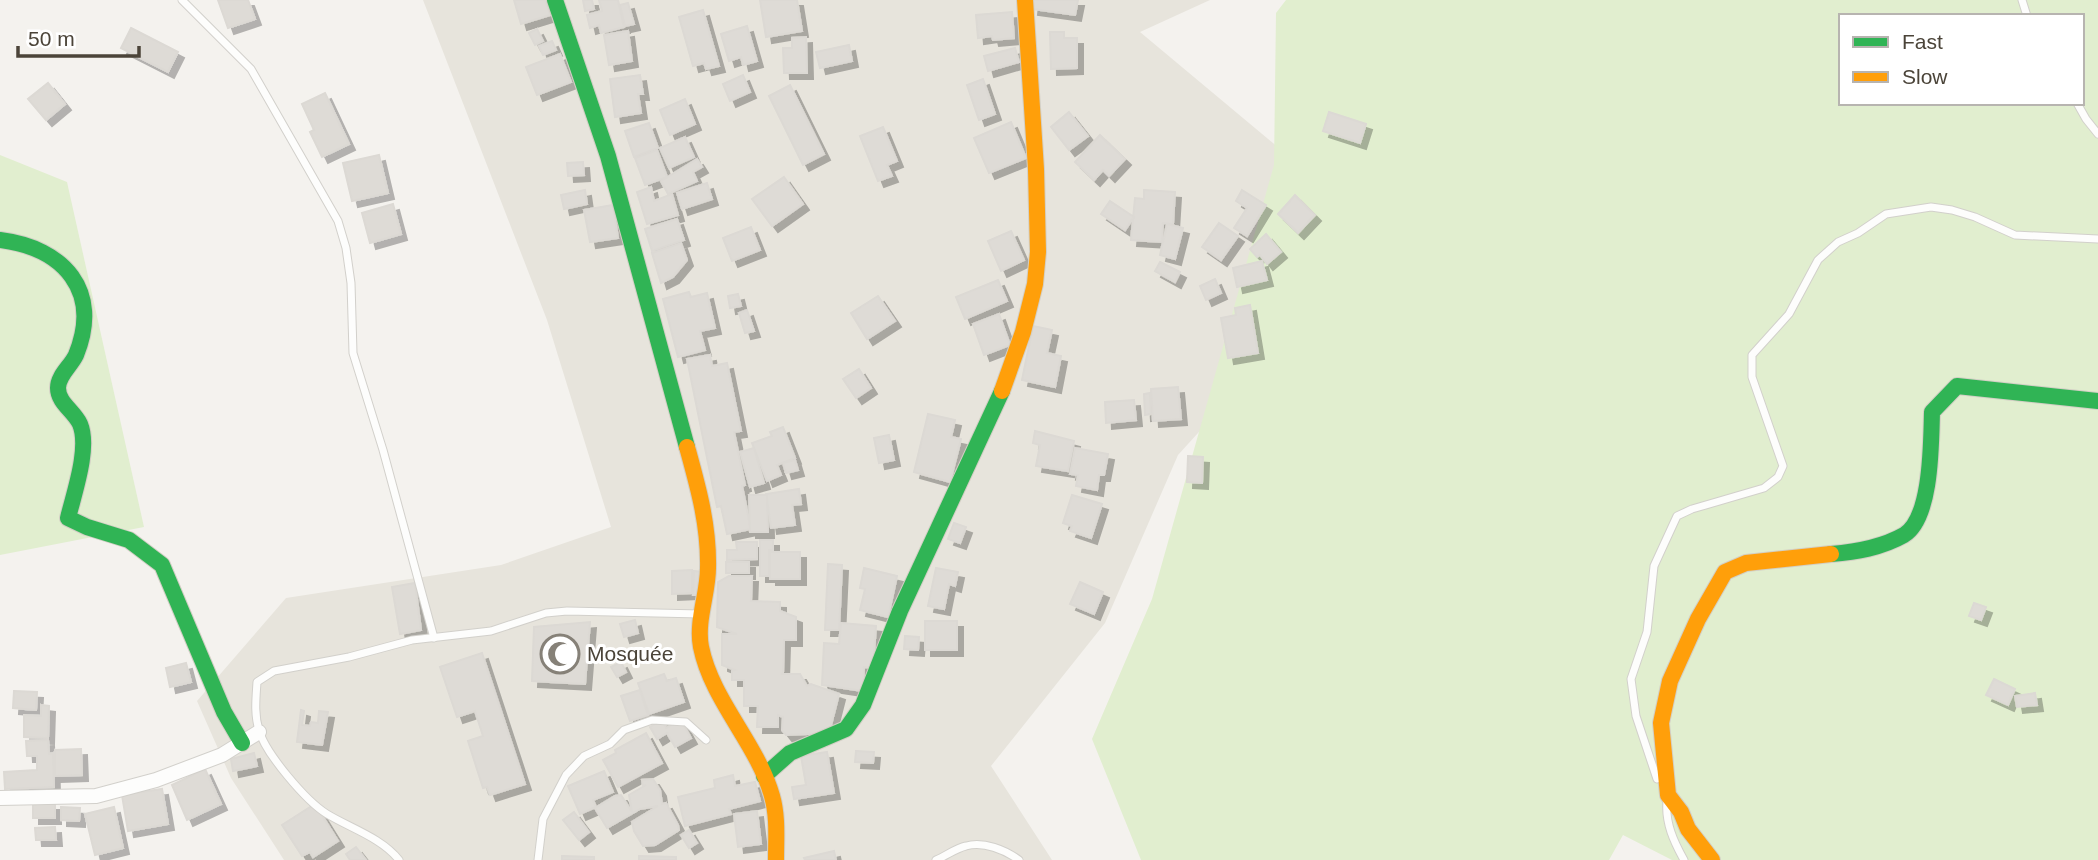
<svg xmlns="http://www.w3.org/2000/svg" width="2098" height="860" font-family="Arial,sans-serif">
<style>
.residential{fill:#e7e4dc}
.green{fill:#e1eecf;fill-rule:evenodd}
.building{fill:#dedbd6;stroke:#dcd9d4;stroke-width:2;filter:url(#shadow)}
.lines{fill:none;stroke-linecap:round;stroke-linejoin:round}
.lane-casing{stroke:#d2d0cb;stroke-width:9}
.street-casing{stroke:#d2d0cb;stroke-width:16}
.fast-casing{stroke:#d3cfc5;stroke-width:18}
.slow-casing{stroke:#d3cfc5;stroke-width:18}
.lane{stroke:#fdfdfc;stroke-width:7}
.street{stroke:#fdfdfc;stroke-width:14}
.fast{stroke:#30b455;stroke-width:16}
.slow{stroke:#ff9f0a;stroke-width:16}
.labels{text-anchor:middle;stroke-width:6;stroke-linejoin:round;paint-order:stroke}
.poi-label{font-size:21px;fill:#4b4439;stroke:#fff;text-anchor:start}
</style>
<defs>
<filter id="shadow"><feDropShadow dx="6" dy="6" stdDeviation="0" flood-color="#0004"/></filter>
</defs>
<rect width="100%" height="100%" fill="#f4f2ee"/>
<!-- residential -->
<polygon class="residential" points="423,0 1210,0 1140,32 1340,199 1268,356 1178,455 1105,623 991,766 1052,860 284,860 231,778 197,701 286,598 501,565 611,527 547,320"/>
<!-- green -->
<g class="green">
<path d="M1286 0H2098V860H1672L1623 835 1609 860H1141L1092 739 1152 599 1274 165 1276 13ZM1841 16H2082V103H1841Z"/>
<polygon points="0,155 67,182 144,527 0,555"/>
</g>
<!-- building -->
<g class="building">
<polygon points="218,0 248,0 255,19 228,28"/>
<polygon points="514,0 545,0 550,15 521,24"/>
<polygon points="583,0 592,0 594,9 585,11"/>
<polygon points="599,0 618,0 624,27 601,33 599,25 590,28 587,15 602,11"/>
<polygon points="760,0 797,0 802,31 766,37"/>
<polygon points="1033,0 1078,0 1075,15 1032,9"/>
<polygon points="628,3 634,24 625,26 620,5"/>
<polygon points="703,10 719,66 706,69 704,63 693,66 679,17"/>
<polygon points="1012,12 1014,38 993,40 992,36 978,38 976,15"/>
<polygon points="747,26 757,61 743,65 741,57 729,61 721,34"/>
<polygon points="131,28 178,52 168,72 121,48"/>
<polygon points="537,29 543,41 535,45 529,33"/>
<polygon points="628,31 632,61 609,65 604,35"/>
<polygon points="1050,32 1064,32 1064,38 1077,38 1077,68 1051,69"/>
<polygon points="806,37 807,73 784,73 783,48 792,48 792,38"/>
<polygon points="552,41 556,50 543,55 539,46"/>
<polygon points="849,45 852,61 820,68 816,52"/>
<polygon points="1015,48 1019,62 988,71 984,56"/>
<polygon points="560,54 571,82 537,95 526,67"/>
<polygon points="640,75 643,94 638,94 641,113 615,117 610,79"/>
<polygon points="743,75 750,92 730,101 723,84"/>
<polygon points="983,79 995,114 979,120 967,85"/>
<polygon points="48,83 65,104 46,120 28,99"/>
<polygon points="790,85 824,154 803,165 769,96"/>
<polygon points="325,93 349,144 322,157 310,132 314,130 302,104"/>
<polygon points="685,99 695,124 670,135 660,110"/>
<polygon points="1069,112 1088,136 1069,150 1051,127"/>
<polygon points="1329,112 1366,124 1360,143 1323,131"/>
<polygon points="1011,122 1026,158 989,173 974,138"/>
<polygon points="649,123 658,148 634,157 625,131"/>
<polygon points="883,127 897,161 887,165 892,176 878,181 860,136"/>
<polygon points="1100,135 1125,159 1109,176 1103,170 1094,180 1075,162"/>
<polygon points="685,137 694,157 669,168 660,148"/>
<polygon points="657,150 667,177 645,185 635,158"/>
<polygon points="379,155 388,193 352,201 343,163"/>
<polygon points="697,159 702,167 693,172 697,181 668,194 661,181"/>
<polygon points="583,162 584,175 568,176 567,163"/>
<polygon points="784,177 803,204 772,226 752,199"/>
<polygon points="707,183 712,199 682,209 677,193"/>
<polygon points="651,187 654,201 672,194 678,215 647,224 637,192"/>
<polygon points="585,190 587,204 564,209 561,195"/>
<polygon points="1144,190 1175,192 1173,224 1163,223 1162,242 1131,240 1135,198 1144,199"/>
<polygon points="1242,190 1266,205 1247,236 1234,228 1247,208 1236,201"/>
<polygon points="1295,195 1315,215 1298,233 1278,214"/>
<polygon points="1110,201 1134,217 1125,230 1101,214"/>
<polygon points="393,204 401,234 370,243 362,213"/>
<polygon points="613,205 618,238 590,242 584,210"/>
<polygon points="677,219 684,240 652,251 645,229"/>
<polygon points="1219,223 1238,236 1221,260 1202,247"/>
<polygon points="1167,224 1183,228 1175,259 1160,255"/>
<polygon points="751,227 760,250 732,261 723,238"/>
<polygon points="1011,231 1024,260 1001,271 988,241"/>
<polygon points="1266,234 1281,252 1267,264 1260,255 1257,257 1250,249"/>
<polygon points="681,243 687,260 673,277 661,283 652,253"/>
<polygon points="1262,261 1267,280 1237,287 1233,268"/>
<polygon points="1160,262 1180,272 1175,282 1155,271"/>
<polygon points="1215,279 1221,293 1206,300 1200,286"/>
<polygon points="998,280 1007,301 965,319 956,297"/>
<polygon points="689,292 691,297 707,293 715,328 700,331 705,350 678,357 663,299"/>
<polygon points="738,294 741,306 730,308 728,296"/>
<polygon points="878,296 895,321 867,339 851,313"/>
<polygon points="1250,305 1258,353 1228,358 1221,318 1236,315 1235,308"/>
<polygon points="747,310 754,331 745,333 739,313"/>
<polygon points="999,314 1010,345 984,355 973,324"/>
<polygon points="1033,326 1052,330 1047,353 1061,356 1055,387 1022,380"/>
<polygon points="710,355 712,366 727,363 741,431 734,432 745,485 742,486 751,529 727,534 721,506 717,507 687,359"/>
<polygon points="859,369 871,388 856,398 843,379"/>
<polygon points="1178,387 1181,419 1153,421 1151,389"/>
<polygon points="1150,393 1151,414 1145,415 1144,394"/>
<polygon points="1134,400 1136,420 1106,423 1105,402"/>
<polygon points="928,414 955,420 951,437 961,439 950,482 914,472"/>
<polygon points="783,427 795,458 777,465 781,475 767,481 752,443 772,436 770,432"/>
<polygon points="1035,431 1074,441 1068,471 1036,466 1040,445 1033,443"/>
<polygon points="889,435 894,460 879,463 874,438"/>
<polygon points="754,448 764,483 750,487 740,452"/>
<polygon points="1075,448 1108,454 1104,475 1099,475 1097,490 1076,486 1078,475 1070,474"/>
<polygon points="1188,456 1203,457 1202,483 1187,482"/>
<polygon points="795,460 798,470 786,473 783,463"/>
<polygon points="799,489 801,504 792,505 795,525 771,528 766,494"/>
<polygon points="749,495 767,495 768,532 750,532"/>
<polygon points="1072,495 1102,504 1091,538 1070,531 1072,526 1063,523"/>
<polygon points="954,523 966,527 960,543 948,539"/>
<polygon points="760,540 773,540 773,550 769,550 769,576 760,576"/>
<polygon points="736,542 757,542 757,559 727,560 727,550 737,550"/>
<rect x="770" y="552" width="30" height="27"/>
<rect x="726" y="562" width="23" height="11"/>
<polygon points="828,564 842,565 839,630 825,630"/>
<polygon points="864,568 897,576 888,617 860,610 865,589 860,588"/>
<polygon points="936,568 958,572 955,586 949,584 944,609 928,606"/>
<polygon points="692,570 692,593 672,594 672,571"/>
<polygon points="694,571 703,572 702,595 693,595"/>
<polygon points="729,576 752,576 751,601 780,602 780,611 796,617 796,640 784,640 783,673 781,674 800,674 807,686 811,684 839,694 829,733 786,735 782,730 783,717 778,715 778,727 757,727 758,706 744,706 744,680 732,680 732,671 735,670 722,665 722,634 737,634 717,627 718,582"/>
<polygon points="1080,582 1103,592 1094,614 1070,604"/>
<polygon points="415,583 421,630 400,634 392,587"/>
<polygon points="1974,603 1986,607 1981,620 1969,616"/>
<polygon points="635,620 638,633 624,637 620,624"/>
<rect x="925" y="621" width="32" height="29"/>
<polygon points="590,622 585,684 532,681 534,627"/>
<polygon points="841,623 876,626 873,668 864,667 863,691 822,685 824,643 839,644"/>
<polygon points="905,636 919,637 918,650 904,649"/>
<polygon points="482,653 525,784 490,795 487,787 483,788 468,741 483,736 475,711 457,717 440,667"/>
<polygon points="621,662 626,672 617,677 611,667"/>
<polygon points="186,663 191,682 170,687 166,668"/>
<polygon points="664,674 667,681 676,678 684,702 649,714 638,683"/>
<polygon points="1994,679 2015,689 2008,705 1986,695"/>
<polygon points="640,690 648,715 630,721 621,696"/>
<polygon points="14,691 37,692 36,710 13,708"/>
<polygon points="2035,693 2037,705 2017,707 2015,696"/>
<polygon points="41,705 49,706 48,738 24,737 24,715 41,716"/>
<polygon points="301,710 304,711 302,725 310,726 311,722 318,723 319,711 328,712 322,745 297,742"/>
<polygon points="662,720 666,728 681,720 691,738 675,747 667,733 657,739 650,727"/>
<polygon points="646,733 662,763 618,787 603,760 616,753 615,750"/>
<polygon points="48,740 49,754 53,753 54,787 5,789 4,772 37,770 37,756 27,756 26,741"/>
<polygon points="81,749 82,775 55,776 55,750"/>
<polygon points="856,751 874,752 873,763 855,762"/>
<polygon points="827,752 834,793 794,799 792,787 806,785 801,756"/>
<polygon points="254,753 257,766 233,771 231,759"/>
<polygon points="205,769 221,804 187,820 172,785"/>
<polygon points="604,771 613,792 593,800 596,807 580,814 568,786"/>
<polygon points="733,775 735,786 755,782 760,801 729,809 731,814 685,826 678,797 715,788 714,780"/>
<polygon points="653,779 660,790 662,804 666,803 678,825 679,830 655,845 643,846 634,831 632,822 658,806 640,809 607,828 595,808 615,796 621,795 632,812 629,795 646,785 643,786 642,780"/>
<polygon points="162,789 168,824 128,831 122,795"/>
<rect x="33" y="804" width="22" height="14"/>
<polygon points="315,804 338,841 313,857 310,852 302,856 282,825"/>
<polygon points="61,807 80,808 79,821 61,820"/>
<polygon points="114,807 123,848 95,855 85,814"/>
<polygon points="757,811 761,844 738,847 734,814"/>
<polygon points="574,812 589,832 579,840 563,820"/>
<polygon points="55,827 56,840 36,840 35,828"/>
<polygon points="689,830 697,843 689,848 681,835"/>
<polygon points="356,847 366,860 350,860 346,854"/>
<polygon points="834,851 836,860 805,860 804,858"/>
<polygon points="562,856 594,857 594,860 562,860"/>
<polygon points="639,856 676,857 676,860 639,860"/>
</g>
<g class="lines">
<defs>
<g id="lane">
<polyline points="182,0 251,69 338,221 346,248 351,283 353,353 383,450 434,638"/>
<polyline points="2022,0 2027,16"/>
<polyline points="2077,103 2086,119 2098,134"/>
<polyline points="1657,779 1636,716 1631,679 1647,632 1654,566 1677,516 1692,509 1764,488 1778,477 1783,466 1752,377 1752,355 1789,314 1818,260 1838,242 1858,233 1886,214 1931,207 1952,210 1975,217 2015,235 2098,239"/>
<path d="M1667 802C1665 823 1674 842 1684 860"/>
<path d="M399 860C382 838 350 828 327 814 306 801 265 753 259 730 254 714 256 698 257 682L274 671 349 657 412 640 491 631 546 613 567 611 701 614"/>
<polyline points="538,860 543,819 566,775 584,756 610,744 624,730 652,720 686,722 706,740"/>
<path d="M936 860C946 856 956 848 966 846 984 841 1005 850 1019 860"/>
</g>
<polyline id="street" points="0,798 96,796 156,780 222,755 259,732"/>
<g id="fast">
<polyline points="555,0 608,156 687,447"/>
<path d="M0 240C64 248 102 291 76 355 71 366 58 375 58 388 58 403 74 411 80 424 90 448 74 493 68 518L87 527 129 540 162 565 224 712 242 743"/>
<path d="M1831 554C1856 552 1881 548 1904 535 1932 518 1931 442 1932 412L1957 386 2098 401"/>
<polyline points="764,776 790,753 846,729 863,705 900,611 1002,391"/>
</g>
<g id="slow">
<polyline points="1002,391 1023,332 1035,284 1038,252 1036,169 1025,0"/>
<path d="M687 447C698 487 709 525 708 568 708 594 696 621 701 647 712 701 757 743 772 796 778 817 776 838 776 860"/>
<polyline points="1712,860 1688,829 1681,812 1668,795 1661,723 1670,681 1698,619 1725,572 1746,563 1831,554"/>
</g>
</defs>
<!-- lane casing -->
<use href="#lane" class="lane-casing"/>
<!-- street casing -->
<use href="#street" class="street-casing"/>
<!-- fast casing -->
<use href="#fast" class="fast-casing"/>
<!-- slow casing -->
<use href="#slow" class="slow-casing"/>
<!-- lane -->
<use href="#lane" class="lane"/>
<!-- street -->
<use href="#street" class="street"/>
<!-- fast -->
<use href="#fast" class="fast"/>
<!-- slow -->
<use href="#slow" class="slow"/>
</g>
<!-- icons -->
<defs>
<symbol id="mosque-ring" viewBox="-11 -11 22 22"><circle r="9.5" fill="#fff" stroke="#868178" stroke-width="1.5"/><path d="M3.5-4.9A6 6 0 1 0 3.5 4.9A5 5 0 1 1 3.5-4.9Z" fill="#868178"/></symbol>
</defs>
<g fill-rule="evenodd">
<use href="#mosque-ring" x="538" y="632" width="44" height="44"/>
</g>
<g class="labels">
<!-- poi labels -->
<g class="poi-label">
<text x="587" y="661">Mosquée</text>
</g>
</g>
<!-- legend -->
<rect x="1839" y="14" width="245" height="91" fill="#ffffff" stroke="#b7b4b0" stroke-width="2"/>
<rect x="1853" y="37" width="35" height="10" fill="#30b455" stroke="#b7b4b0" stroke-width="2"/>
<text x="1902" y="49" font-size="21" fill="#4b4439">Fast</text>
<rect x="1853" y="72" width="35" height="10" fill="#ff9f0a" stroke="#b7b4b0" stroke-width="2"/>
<text x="1902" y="84" font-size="21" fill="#4b4439">Slow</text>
<!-- scale -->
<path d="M18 46v10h121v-10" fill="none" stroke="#4b4439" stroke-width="3.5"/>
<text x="28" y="46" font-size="21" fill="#4b4439" stroke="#ffffff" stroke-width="5" paint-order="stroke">50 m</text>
</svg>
